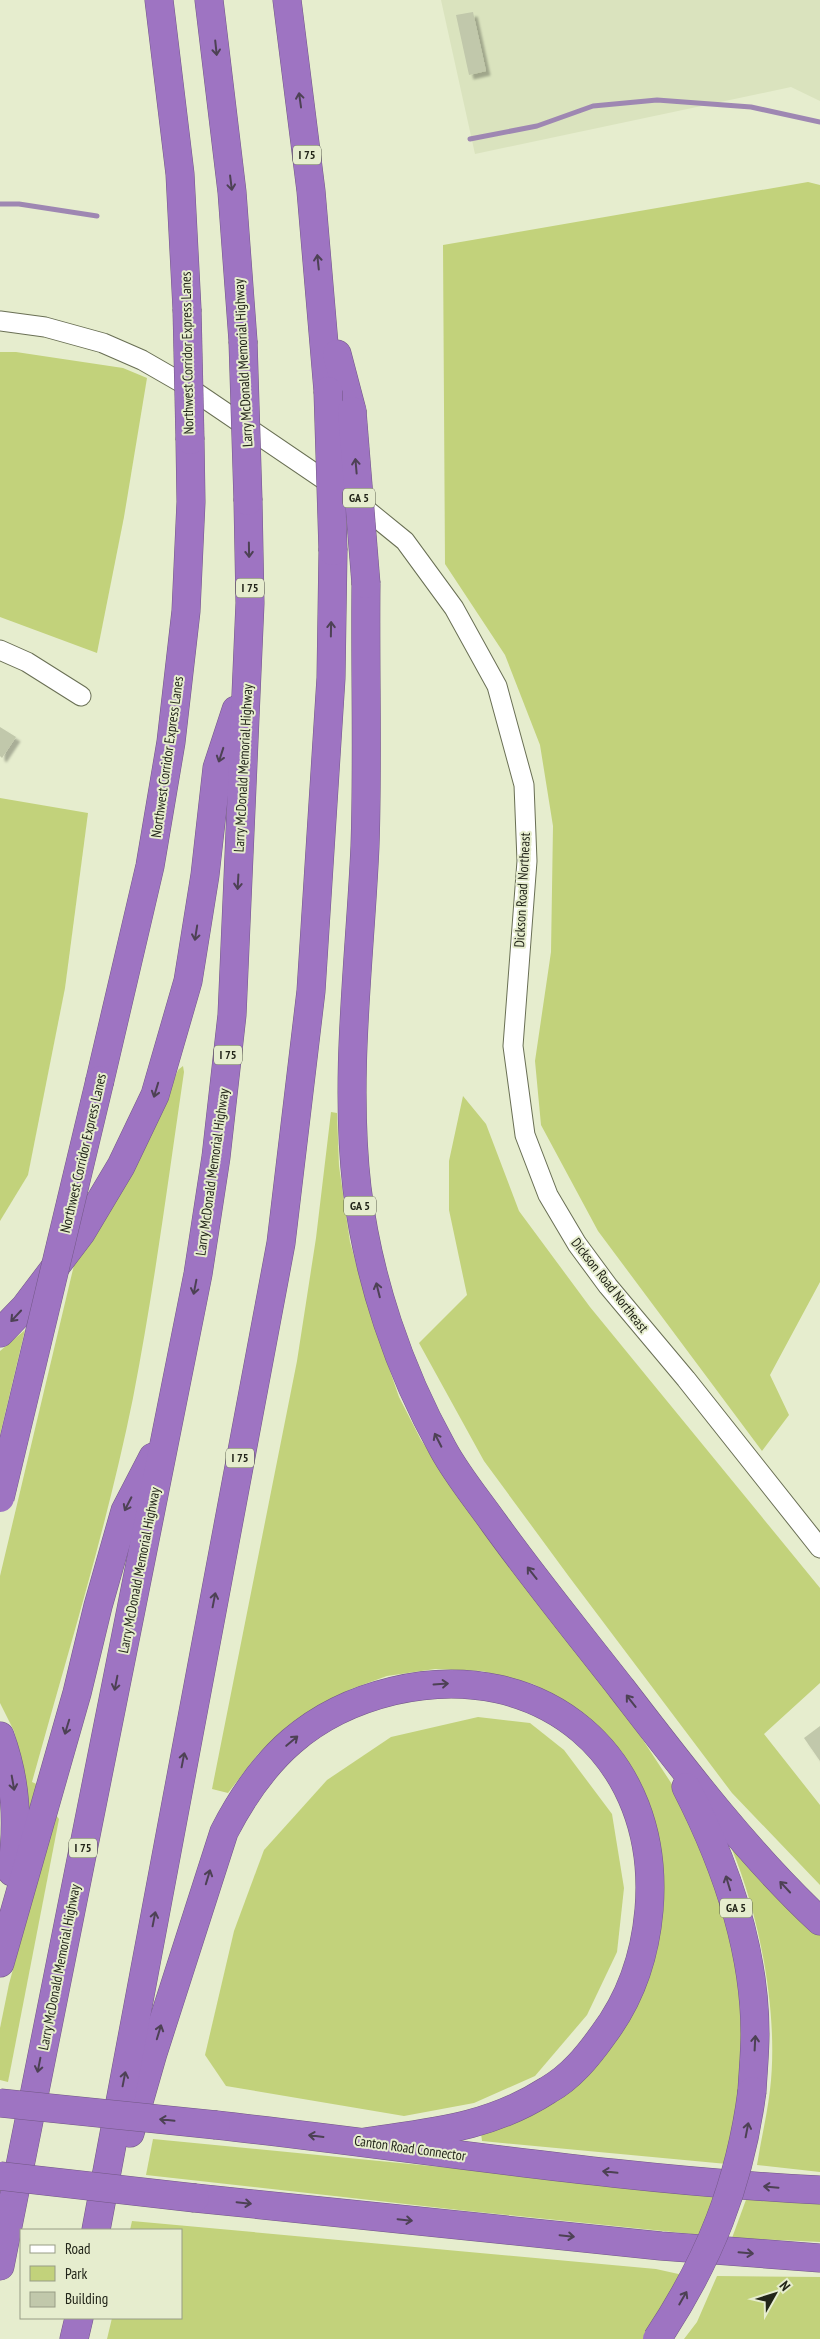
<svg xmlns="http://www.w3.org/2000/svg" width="820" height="2339" font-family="'PT Sans Narrow',sans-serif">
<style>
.built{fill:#dae3be}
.green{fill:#c2d27b}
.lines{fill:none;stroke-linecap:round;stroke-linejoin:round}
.stream{stroke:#9e87b2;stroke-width:5}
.building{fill:#c1c8ab;filter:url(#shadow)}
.minor-casing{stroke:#696f54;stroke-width:21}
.motorway-casing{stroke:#735887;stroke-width:29}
.minor{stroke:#fff;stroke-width:19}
.motorway{stroke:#9e74c2;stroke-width:28}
.motorway-bridge-casing{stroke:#735887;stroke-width:29;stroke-linecap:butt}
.motorway-bridge{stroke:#9e74c2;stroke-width:28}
.oneway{stroke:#4d4154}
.labels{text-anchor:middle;stroke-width:4;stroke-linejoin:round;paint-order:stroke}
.shield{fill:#e6edce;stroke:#5d614f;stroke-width:1}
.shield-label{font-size:12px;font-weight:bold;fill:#222519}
.street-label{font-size:14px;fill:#222519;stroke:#e6edce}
</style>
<defs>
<filter id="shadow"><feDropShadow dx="4.5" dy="4.5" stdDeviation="1" flood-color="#0004"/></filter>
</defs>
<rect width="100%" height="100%" fill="#e6edce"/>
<!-- built -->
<polygon class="built" points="441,0 820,0 820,101 791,87 475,154"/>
<!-- green -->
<g class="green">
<polygon points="808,182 820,185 820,1282 770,1375 789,1415 762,1451 598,1231 541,1125 535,1061 551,952 553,826 540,745 505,655 445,564 443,245"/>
<polygon points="0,352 16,352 123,368 147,378 124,517 97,653 0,617"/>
<polygon points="0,798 88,813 65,988 28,1175 0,1221"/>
<path d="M183 1066 184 1072C168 1181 154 1290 133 1398 107 1527 67 1655 32 1782L41 1786 33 1820 24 1819V1781L20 1754 14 1731 0 1703V1576L74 1265C119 1207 149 1138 178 1070Z"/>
<polygon points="463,1096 486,1124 519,1211 590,1307 820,1588 820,1683 764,1734 820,1805 820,1885 732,1793 570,1578 484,1461 419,1343 467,1295 449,1210 449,1161"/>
<polygon points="331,1112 337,1113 339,1166 350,1242 370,1313 399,1397 421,1440 484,1532 639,1734 679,1795 723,1898 741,1988 743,2058 727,2164 482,2141 481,2133 512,2123 643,1990 657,1951 664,1903 662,1864 654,1819 643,1788 622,1752 594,1723 564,1700 533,1684 482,1671 435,1669 387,1676 351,1689 316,1708 283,1730 258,1754 228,1793 212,1789 297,1361 316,1238"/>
<polygon points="25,1330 0,1435 0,1351"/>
<polygon points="478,1717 530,1723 564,1750 612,1814 624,1888 617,1952 587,2015 535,2076 474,2103 404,2116 226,2086 205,2055 234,1931 264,1850 327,1780 391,1737"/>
<polygon points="55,1814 59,1819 8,2082 0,2080 0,2028 9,1984"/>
<path d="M739 1844 820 1932V2172L757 2165C761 2140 767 2115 770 2090 779 2015 760 1916 731 1847Z"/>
<polygon points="153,2139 719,2194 702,2235 468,2211 146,2175"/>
<polygon points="747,2197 820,2202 820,2242 732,2238"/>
<polygon points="132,2221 656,2269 683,2275 643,2339 107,2339 112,2318 181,2318 181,2230 130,2230"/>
<polygon points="717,2276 820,2277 820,2339 684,2339 697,2322"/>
</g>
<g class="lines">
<!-- stream -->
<g class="stream">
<polyline points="470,139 537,126 593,106 657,100 751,107 820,122"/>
<polyline points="0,204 19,204 97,216"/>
</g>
</g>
<!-- building -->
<g class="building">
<polygon points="473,12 486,71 469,75 456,15"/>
<polygon points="0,727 16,737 2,758 0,756"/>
<polygon points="820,1726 820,1761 804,1738"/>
</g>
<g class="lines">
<defs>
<g id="minor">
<polyline points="0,321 45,327 103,343 142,360 182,383 357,502 405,541 454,608 497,686 524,785 527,861 513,1046 525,1135 548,1195 577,1244 608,1286 686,1379 820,1548"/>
<polyline points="0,650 27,662 81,696"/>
</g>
<g id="motorway">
<polyline points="159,0 180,174 187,309"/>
<polyline points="209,0 232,192 243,341"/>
<polyline points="287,0 311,191 328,391"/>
<polyline points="337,354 352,411"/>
<path d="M366 584C365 671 368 759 365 846 360 959 344 1075 357 1188 368 1279 399 1370 443 1449 457 1475 477 1499 494 1523 535 1580 579 1634 622 1689 682 1767 748 1854 820 1921"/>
<polyline points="100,1080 150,866 171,742 186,611 191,502 190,440"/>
<polyline points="0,1333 25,1307 81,1233 121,1166 155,1095 188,981 205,875 217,768 236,710"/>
<path d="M0 1736C17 1783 18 1823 12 1872"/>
<path d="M686 1787C725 1863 755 1948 755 2034 755 2053 753 2072 752 2091"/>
<polyline points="0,1963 77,1693 98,1606 125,1511 153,1457"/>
<path d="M216 2125C417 2147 617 2180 820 2190"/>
<path d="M130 2133 153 2053 224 1832C262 1758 310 1711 393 1691 542 1656 662 1757 649 1910 645 1956 631 1998 603 2035 588 2056 571 2077 548 2090 489 2128 432 2132 365 2142"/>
<polyline points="195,2198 661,2246 820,2258"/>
<polyline points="96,2230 281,1243 311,991 331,678 333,551"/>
<polyline points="0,2266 198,1274 216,1157 232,1015 250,603 248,501"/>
<polyline points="74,2339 79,2318"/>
</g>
</defs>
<!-- minor casing -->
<use href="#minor" class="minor-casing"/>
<!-- motorway casing -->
<use href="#motorway" class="motorway-casing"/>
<!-- minor -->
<use href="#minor" class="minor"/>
<!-- motorway -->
<use href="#motorway" class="motorway"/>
<defs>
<g id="motorway-bridge">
<polyline points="187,309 190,440"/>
<polyline points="243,341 248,501"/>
<polyline points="328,391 333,551"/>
<polyline points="352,411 366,584"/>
<polyline points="0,1498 100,1080"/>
<polyline points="0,2103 216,2125"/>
<polyline points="0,2176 195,2198"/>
<path d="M657 2339C709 2261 740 2184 752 2091"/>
</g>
</defs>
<!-- motorway-bridge casing -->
<use href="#motorway-bridge" class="motorway-bridge-casing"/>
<!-- motorway-bridge -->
<use href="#motorway-bridge" class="motorway-bridge"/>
</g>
<!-- one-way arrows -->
<defs><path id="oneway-shaft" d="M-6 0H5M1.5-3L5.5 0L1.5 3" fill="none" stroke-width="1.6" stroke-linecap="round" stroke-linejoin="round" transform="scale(1.25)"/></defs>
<g class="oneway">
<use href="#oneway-shaft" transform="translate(216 48) rotate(84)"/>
<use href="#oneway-shaft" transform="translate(300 100) rotate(-98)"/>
<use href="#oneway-shaft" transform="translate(231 183) rotate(83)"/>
<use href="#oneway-shaft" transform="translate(318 262) rotate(-96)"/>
<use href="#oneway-shaft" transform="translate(356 466) rotate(-95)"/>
<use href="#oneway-shaft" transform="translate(249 550) rotate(89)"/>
<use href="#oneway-shaft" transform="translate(331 629) rotate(-89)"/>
<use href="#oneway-shaft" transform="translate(221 755) rotate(108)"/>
<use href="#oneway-shaft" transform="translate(238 882) rotate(93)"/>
<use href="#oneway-shaft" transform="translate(196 933) rotate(99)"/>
<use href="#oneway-shaft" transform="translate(156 1090) rotate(107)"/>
<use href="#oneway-shaft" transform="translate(195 1287) rotate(101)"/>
<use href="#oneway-shaft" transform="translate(378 1290) rotate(-104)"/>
<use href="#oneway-shaft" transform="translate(16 1316) rotate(133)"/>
<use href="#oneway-shaft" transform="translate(438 1440) rotate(-117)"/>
<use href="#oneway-shaft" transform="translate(128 1504) rotate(117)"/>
<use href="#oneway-shaft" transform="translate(532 1573) rotate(-128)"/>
<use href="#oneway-shaft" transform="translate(214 1600) rotate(-79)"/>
<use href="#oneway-shaft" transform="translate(116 1683) rotate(101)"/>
<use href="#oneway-shaft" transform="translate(441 1684) rotate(-4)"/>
<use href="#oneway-shaft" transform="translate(631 1701) rotate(-128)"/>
<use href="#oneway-shaft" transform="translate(67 1727) rotate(107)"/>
<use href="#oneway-shaft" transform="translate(292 1741) rotate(-40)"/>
<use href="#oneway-shaft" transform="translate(183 1760) rotate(-79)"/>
<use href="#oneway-shaft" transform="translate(13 1783) rotate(80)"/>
<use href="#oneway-shaft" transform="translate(208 1877) rotate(-73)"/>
<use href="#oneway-shaft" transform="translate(728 1883) rotate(-107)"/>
<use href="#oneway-shaft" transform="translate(785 1887) rotate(-133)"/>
<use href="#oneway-shaft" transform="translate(154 1919) rotate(-79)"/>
<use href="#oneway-shaft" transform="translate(159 2032) rotate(-73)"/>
<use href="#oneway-shaft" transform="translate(755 2043) rotate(-87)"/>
<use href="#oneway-shaft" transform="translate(39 2065) rotate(101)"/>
<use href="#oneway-shaft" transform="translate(124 2079) rotate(-79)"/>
<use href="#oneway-shaft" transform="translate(167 2120) rotate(-174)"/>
<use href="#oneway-shaft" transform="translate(747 2130) rotate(-79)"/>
<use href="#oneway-shaft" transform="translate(316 2136) rotate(-173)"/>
<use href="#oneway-shaft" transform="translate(610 2172) rotate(-174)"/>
<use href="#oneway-shaft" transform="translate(771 2187) rotate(-175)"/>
<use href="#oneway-shaft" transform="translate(244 2203) rotate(6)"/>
<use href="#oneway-shaft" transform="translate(405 2220) rotate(6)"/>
<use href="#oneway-shaft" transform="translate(567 2236) rotate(6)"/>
<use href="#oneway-shaft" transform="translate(746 2253) rotate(5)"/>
<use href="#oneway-shaft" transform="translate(683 2298) rotate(-60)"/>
</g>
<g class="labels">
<!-- shield labels -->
<g class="shield">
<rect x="293" y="145.5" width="28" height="19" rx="4"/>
<rect x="343" y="488.5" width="32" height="19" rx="4"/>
<rect x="236" y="578.5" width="28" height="19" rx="4"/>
<rect x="214" y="1045.5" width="28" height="19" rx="4"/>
<rect x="344" y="1196.5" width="32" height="19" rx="4"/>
<rect x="226" y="1448.5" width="28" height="19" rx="4"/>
<rect x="69" y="1838.5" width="28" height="19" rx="4"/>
<rect x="720" y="1898.5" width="32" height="19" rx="4"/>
</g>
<g class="shield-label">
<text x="307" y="159">I 75</text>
<text x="359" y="502">GA 5</text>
<text x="250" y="592">I 75</text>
<text x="228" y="1059">I 75</text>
<text x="360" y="1210">GA 5</text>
<text x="240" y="1462">I 75</text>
<text x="83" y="1852">I 75</text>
<text x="736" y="1912">GA 5</text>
</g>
<!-- street labels -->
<g class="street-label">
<text transform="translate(187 353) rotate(-91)" y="5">Northwest Corridor Express Lanes</text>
<text transform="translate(243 363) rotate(-93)" y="5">Larry McDonald Memorial Highway</text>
<text transform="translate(167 757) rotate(-82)" y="5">Northwest Corridor Express Lanes</text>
<text transform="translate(243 768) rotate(-87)" y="5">Larry McDonald Memorial Highway</text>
<text transform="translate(522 890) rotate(-87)" y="5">Dickson Road Northeast</text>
<text transform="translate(83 1153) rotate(-77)" y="5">Northwest Corridor Express Lanes</text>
<text transform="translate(212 1172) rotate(-82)" y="5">Larry McDonald Memorial Highway</text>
<text transform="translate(610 1285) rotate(52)" y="5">Dickson Road Northeast</text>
<text transform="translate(139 1570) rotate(-79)" y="5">Larry McDonald Memorial Highway</text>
<text transform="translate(59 1967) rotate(-79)" y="5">Larry McDonald Memorial Highway</text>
<text transform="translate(410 2148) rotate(8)" y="5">Canton Road Connector</text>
</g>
</g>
<!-- legend -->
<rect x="20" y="2229" width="162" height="90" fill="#e6edce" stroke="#989d86"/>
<rect x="30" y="2245" width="25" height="8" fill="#ffffff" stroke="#989d86"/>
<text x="65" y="2254" font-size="15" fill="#222519">Road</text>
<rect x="30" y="2266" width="25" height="15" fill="#c2d27b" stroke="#989d86"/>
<text x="65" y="2279" font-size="15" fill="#222519">Park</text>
<rect x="30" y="2292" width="25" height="15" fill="#c1c8ab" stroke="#989d86"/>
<text x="65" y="2304" font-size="15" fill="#222519">Building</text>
<!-- north arrow -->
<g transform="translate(775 2294) rotate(51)" stroke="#e6edce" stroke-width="4" paint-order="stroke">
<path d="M0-4L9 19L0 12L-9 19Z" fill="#222519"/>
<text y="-8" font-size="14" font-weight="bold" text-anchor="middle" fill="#222519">N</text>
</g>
</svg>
